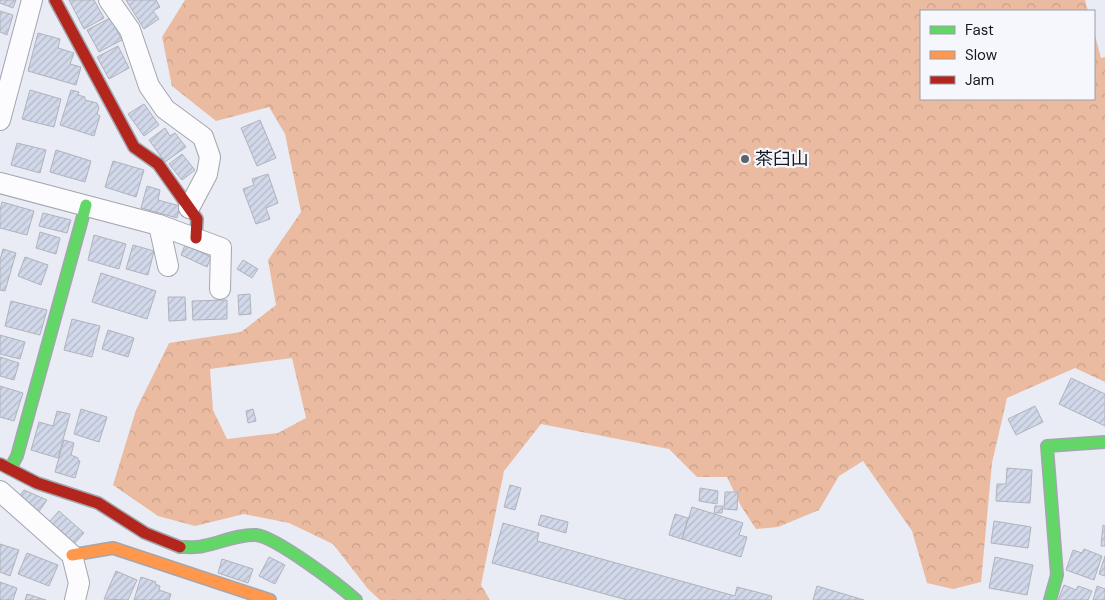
<svg xmlns="http://www.w3.org/2000/svg" width="1105" height="600" font-family="'DM Sans','Noto Sans JP',sans-serif">
<style>
.forest{fill:url(#forest-crowns);fill-rule:evenodd}
.building{fill:url(#building-hatch);stroke:#b0b3bc}
.lines{fill:none;stroke-linecap:round;stroke-linejoin:round}
.street-casing{stroke:#a3a6ae;stroke-width:22}
.fast-casing{stroke:#a3a6ae;stroke-width:14}
.slow-casing{stroke:#a3a6ae;stroke-width:14}
.jam-casing{stroke:#a3a6ae;stroke-width:14}
.street{stroke:#fcfcfe;stroke-width:20}
.fast{stroke:#63d668;stroke-width:11}
.slow{stroke:#ff974d;stroke-width:11}
.jam{stroke:#b3261e;stroke-width:11}
.poi-dot{fill:#5f636c;stroke:#f5f7fd;stroke-width:2}
.labels{text-anchor:middle;stroke-width:4.5;stroke-linejoin:round;paint-order:stroke}
.poi-label{font-size:18px;fill:#151922;stroke:#f5f7fd;text-anchor:start}
</style>
<defs>
<pattern id="forest-crowns" width="20" height="18" patternUnits="userSpaceOnUse" patternTransform="scale(1.25)"><rect width="20" height="18" fill="#eabba0"/><path d="M2 6a3 3 0 1 1 6 0M12 15a3 3 0 1 1 6 0" fill="none" stroke="#c8a08a"/></pattern>
<pattern id="building-hatch" width="6" height="6" patternUnits="userSpaceOnUse" patternTransform="scale(1.25)"><rect width="6" height="6" fill="#d1d8e9"/><path d="M-1 1l2-2M0 6l6-6M5 7l2-2" fill="none" stroke="#b3b9c8"/></pattern>
</defs>
<rect width="100%" height="100%" fill="#e9ecf5"/>
<!-- forest -->
<path class="forest" d="M185 0H1085L1088 11H921V99H1094V32L1101 58 1105 57V382L1075 368 1007 398 992 463 981 582 953 589 927 583 912 531 863 461 839 476 819 510 778 527 756 529 741 506 727 477H697L669 449 541 424 504 471 481 585 490 600H380L368 589 333 544 289 523 244 514 195 526 158 516 113 485 136 410 169 343 241 332 276 305 268 260 301 212 285 134 269 107 216 121 172 86 162 37ZM292 358 306 418 278 433 227 439 213 410 210 369Z"/>
<!-- building -->
<g class="building">
<polygon points="0,0 16,0 13,8 0,3"/>
<polygon points="69,0 94,0 104,18 84,29"/>
<polygon points="126,0 156,0 160,7 153,11 159,19 144,29"/>
<polygon points="0,11 13,15 7,35 0,32"/>
<polygon points="110,18 122,40 99,52 87,30"/>
<polygon points="38,33 60,39 58,48 74,53 70,64 81,67 76,85 28,71"/>
<polygon points="118,46 129,68 109,79 97,57"/>
<polygon points="30,90 61,99 54,127 22,119"/>
<polygon points="71,90 79,92 78,95 85,97 85,100 97,103 99,108 97,114 100,116 94,136 60,125"/>
<polygon points="144,104 159,125 144,136 128,114"/>
<polygon points="260,120 276,158 257,166 241,128"/>
<polygon points="165,128 170,136 175,133 186,147 165,162 149,140"/>
<polygon points="17,143 46,150 40,173 11,165"/>
<polygon points="56,150 91,161 85,182 50,172"/>
<polygon points="182,154 195,170 182,180 169,164"/>
<polygon points="113,161 144,170 136,197 105,187"/>
<polygon points="268,174 278,203 266,208 270,219 256,224 243,189 254,185 252,179"/>
<polygon points="147,186 160,190 158,200 180,206 177,218 141,208"/>
<polygon points="2,202 34,211 27,235 0,228 0,210"/>
<polygon points="43,213 71,220 67,233 39,226"/>
<polygon points="40,232 60,238 56,254 36,248"/>
<polygon points="94,235 126,244 119,269 88,260"/>
<polygon points="133,245 154,251 148,275 126,269"/>
<polygon points="185,245 211,257 207,267 181,255"/>
<polygon points="3,249 16,253 5,291 0,290 0,260"/>
<polygon points="25,257 48,265 41,285 18,276"/>
<polygon points="243,260 258,269 252,278 237,269"/>
<polygon points="101,273 156,291 147,319 92,302"/>
<polygon points="250,294 251,314 239,315 238,295"/>
<polygon points="168,297 185,297 186,320 169,321"/>
<polygon points="227,300 227,319 193,320 192,301"/>
<polygon points="11,301 47,310 40,335 5,326"/>
<polygon points="72,319 100,326 92,357 64,350"/>
<polygon points="108,330 134,338 128,357 102,349"/>
<polygon points="0,335 25,342 20,359 0,354"/>
<polygon points="0,357 19,363 14,380 0,376"/>
<polygon points="1071,378 1105,394 1105,426 1059,404"/>
<polygon points="0,386 23,393 14,421 0,417"/>
<polygon points="1035,406 1043,422 1016,435 1008,419"/>
<polygon points="81,409 107,417 99,442 74,434"/>
<polygon points="253,409 256,421 248,423 246,411"/>
<polygon points="57,411 70,414 58,458 31,450 39,422 53,426"/>
<polygon points="64,440 74,443 71,455 78,458 78,460 80,461 75,478 55,472"/>
<polygon points="1007,468 1032,470 1030,503 996,501 997,484 1006,484"/>
<polygon points="510,485 521,488 515,510 504,507"/>
<polygon points="700,488 718,491 717,504 699,501"/>
<polygon points="24,490 47,500 38,513 18,498"/>
<polygon points="725,492 738,492 737,510 724,509"/>
<polygon points="715,506 723,506 722,513 714,513"/>
<polygon points="692,507 743,523 739,535 747,537 741,557 682,539"/>
<polygon points="59,511 84,533 74,544 49,522"/>
<polygon points="675,514 688,518 682,539 669,535"/>
<polygon points="541,515 568,522 566,533 538,525"/>
<polygon points="994,521 1031,527 1028,548 991,543"/>
<polygon points="503,523 539,533 537,541 735,596 737,587 772,596 771,600 627,600 492,563"/>
<polygon points="1103,525 1105,526 1105,546 1101,546"/>
<polygon points="0,544 19,550 10,576 0,572"/>
<polygon points="1084,549 1102,556 1094,580 1066,570 1073,550 1082,553"/>
<polygon points="27,553 58,565 49,586 18,574"/>
<polygon points="1105,556 1105,576 1099,574"/>
<polygon points="269,557 285,565 275,584 259,576"/>
<polygon points="995,557 1033,565 1027,595 989,588"/>
<polygon points="222,559 253,569 248,583 218,573"/>
<polygon points="116,571 137,580 128,600 104,599"/>
<polygon points="141,577 156,582 155,584 160,586 159,590 171,594 169,600 134,600"/>
<polygon points="0,582 17,588 13,600 0,600"/>
<polygon points="1064,585 1076,590 1078,586 1092,591 1088,600 1058,600"/>
<polygon points="817,586 864,600 813,600"/>
<polygon points="1097,586 1105,589 1105,600 1093,600"/>
<polygon points="27,594 46,600 25,600"/>
</g>
<g class="lines">
<defs>
<g id="street">
<polyline points="109,0 130,30 149,86 165,109 203,137 210,157 207,174 189,208"/>
<polyline points="0,120 32,0"/>
<polyline points="0,183 159,225 221,248 220,289"/>
<polyline points="159,225 168,266"/>
<polyline points="0,491 72,555 79,583 75,600"/>
</g>
<g id="fast">
<polyline points="10,469 17,456 86,205"/>
<path d="M180 547C187 547 196 548 203 546 220 543 238 534 256 535 276 537 339 585 356 600"/>
<polyline points="1050,600 1057,575 1047,446 1105,442"/>
</g>
<polyline id="slow" points="72,555 113,548 270,600"/>
<g id="jam">
<polyline points="55,0 134,147 158,164 197,219 196,238"/>
<polyline points="0,464 37,483 98,503 145,533 180,547"/>
</g>
</defs>
<!-- street casing -->
<use href="#street" class="street-casing"/>
<!-- fast casing -->
<use href="#fast" class="fast-casing"/>
<!-- slow casing -->
<use href="#slow" class="slow-casing"/>
<!-- jam casing -->
<use href="#jam" class="jam-casing"/>
<!-- street -->
<use href="#street" class="street"/>
<!-- fast -->
<use href="#fast" class="fast"/>
<!-- slow -->
<use href="#slow" class="slow"/>
<!-- jam -->
<use href="#jam" class="jam"/>
</g>
<!-- markers -->
<circle class="poi-dot" cx="745" cy="159" r="5"/>
<g class="labels">
<!-- poi labels -->
<g class="poi-label">
<text x="755" y="165">茶臼山</text>
</g>
</g>
<!-- legend -->
<rect x="920" y="10" width="175" height="90" fill="#f5f7fd" stroke="#9b9ea5"/>
<rect x="930" y="26" width="25" height="8" fill="#63d668" stroke="#9b9ea5"/>
<text x="965" y="35" font-size="15" fill="#151922">Fast</text>
<rect x="930" y="51" width="25" height="8" fill="#ff974d" stroke="#9b9ea5"/>
<text x="965" y="60" font-size="15" fill="#151922">Slow</text>
<rect x="930" y="76" width="25" height="8" fill="#b3261e" stroke="#9b9ea5"/>
<text x="965" y="85" font-size="15" fill="#151922">Jam</text>
</svg>
